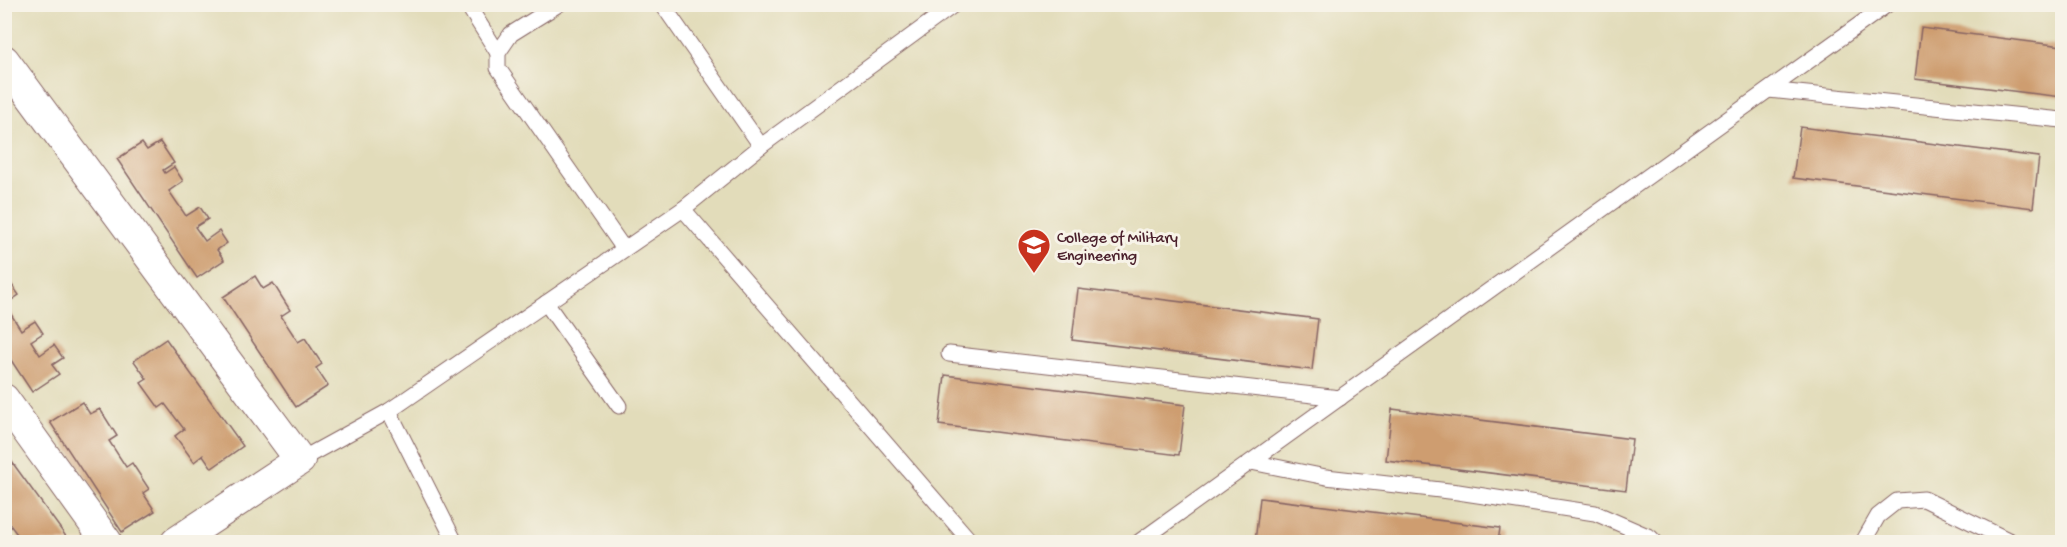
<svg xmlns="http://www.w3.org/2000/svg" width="2067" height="547" font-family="'Gochi Hand',sans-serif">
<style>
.built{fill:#e2dcba}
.building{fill:#ce9d70}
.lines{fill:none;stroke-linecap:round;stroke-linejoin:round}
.lane-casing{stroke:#866463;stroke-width:17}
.street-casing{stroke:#866463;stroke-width:32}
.lane{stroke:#fff;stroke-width:15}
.street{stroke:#fff;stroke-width:30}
.labels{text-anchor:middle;stroke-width:6;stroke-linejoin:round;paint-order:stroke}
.poi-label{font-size:16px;fill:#4a1f2b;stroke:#f7f3e8;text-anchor:start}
</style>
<rect width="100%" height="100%" fill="#f7f3e8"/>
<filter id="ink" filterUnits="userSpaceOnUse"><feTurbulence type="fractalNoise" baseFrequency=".0167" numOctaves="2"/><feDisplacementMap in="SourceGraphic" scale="12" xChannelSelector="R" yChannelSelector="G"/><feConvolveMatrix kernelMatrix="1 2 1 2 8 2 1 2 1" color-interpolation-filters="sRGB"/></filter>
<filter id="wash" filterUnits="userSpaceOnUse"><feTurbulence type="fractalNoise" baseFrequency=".008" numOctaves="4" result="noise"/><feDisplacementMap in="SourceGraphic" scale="24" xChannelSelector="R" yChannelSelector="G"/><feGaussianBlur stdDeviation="1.35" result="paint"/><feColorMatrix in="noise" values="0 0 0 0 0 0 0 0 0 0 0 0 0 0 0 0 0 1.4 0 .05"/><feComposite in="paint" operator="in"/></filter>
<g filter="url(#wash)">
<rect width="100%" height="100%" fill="#f4e4cc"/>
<!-- built -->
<rect class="built" x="5" y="5" width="2057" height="537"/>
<g id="blocks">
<!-- building -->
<g class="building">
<polygon points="1921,28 2062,46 2062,97 1915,79"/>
<polygon points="1800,127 2039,157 2033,208 1793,178"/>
<polygon points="160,142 174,163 163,170 165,173 174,167 183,181 169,191 186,216 200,207 208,219 195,227 205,241 219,231 227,243 217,250 224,260 197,278 117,159 142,143 147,150"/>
<polygon points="255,276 263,289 273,283 290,310 281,316 298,342 305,338 322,364 316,368 328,386 296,407 223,297"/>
<polygon points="9,281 19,295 4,305 4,284"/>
<polygon points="1078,289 1318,319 1312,370 1072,340"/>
<polygon points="5,305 21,330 35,321 43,333 31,341 40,355 54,345 63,358 52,365 59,374 32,392 5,351"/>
<polygon points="166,339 243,446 212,468 203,455 194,462 175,436 184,429 165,404 159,408 141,383 147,379 134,361"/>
<polygon points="945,375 1185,405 1179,455 939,425"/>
<polygon points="82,402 90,414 100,409 117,436 109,441 126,467 132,463 149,489 143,493 155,511 122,532 50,422"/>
<polygon points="1392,409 1632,439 1626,490 1386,460"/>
<polygon points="4,451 70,542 23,542 4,517"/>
<polygon points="1260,498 1500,528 1498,542 1255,542"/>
</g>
</g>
</g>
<g filter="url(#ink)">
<use href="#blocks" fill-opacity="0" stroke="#866463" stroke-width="1.5"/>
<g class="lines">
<defs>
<g id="lane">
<polyline points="467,4 498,53"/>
<polyline points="559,4 511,34 498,53 498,68 624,249"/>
<polyline points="662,4 761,146"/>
<polyline points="1769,90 2062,120"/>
<polyline points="683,209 971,542"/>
<polyline points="546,303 619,406"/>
<polyline points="949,354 1340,398"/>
<polyline points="389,411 455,542"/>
<polyline points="300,460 389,411 683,209 761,146 955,4"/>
<polyline points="1251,462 1326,477 1458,492 1595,513 1650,537 1655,542"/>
<polyline points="1139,542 1888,4"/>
<polyline points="1863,542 1878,516 1897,501 1924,499 2012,542"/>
</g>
<g id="street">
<polyline points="4,60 300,460 176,542"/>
<polyline points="4,399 107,542"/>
</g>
</defs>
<!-- lane casing -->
<use href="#lane" class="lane-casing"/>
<!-- street casing -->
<use href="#street" class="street-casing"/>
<!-- lane -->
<use href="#lane" class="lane"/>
<!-- street -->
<use href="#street" class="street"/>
</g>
</g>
<!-- icons -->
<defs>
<symbol id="university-pin" viewBox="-11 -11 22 30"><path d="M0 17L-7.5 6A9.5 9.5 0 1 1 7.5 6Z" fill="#c8321e" stroke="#f7f3e8"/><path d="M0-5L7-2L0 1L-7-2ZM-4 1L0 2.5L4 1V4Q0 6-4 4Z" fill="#fff"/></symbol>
</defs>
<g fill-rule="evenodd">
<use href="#university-pin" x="1015" y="226" width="38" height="52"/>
</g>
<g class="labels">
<!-- poi labels -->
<g class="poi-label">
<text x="1057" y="242">College of Military<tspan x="1057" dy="18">Engineering</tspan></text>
</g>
</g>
<!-- margin -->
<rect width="2067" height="547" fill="none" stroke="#f7f3e8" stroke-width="24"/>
</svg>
